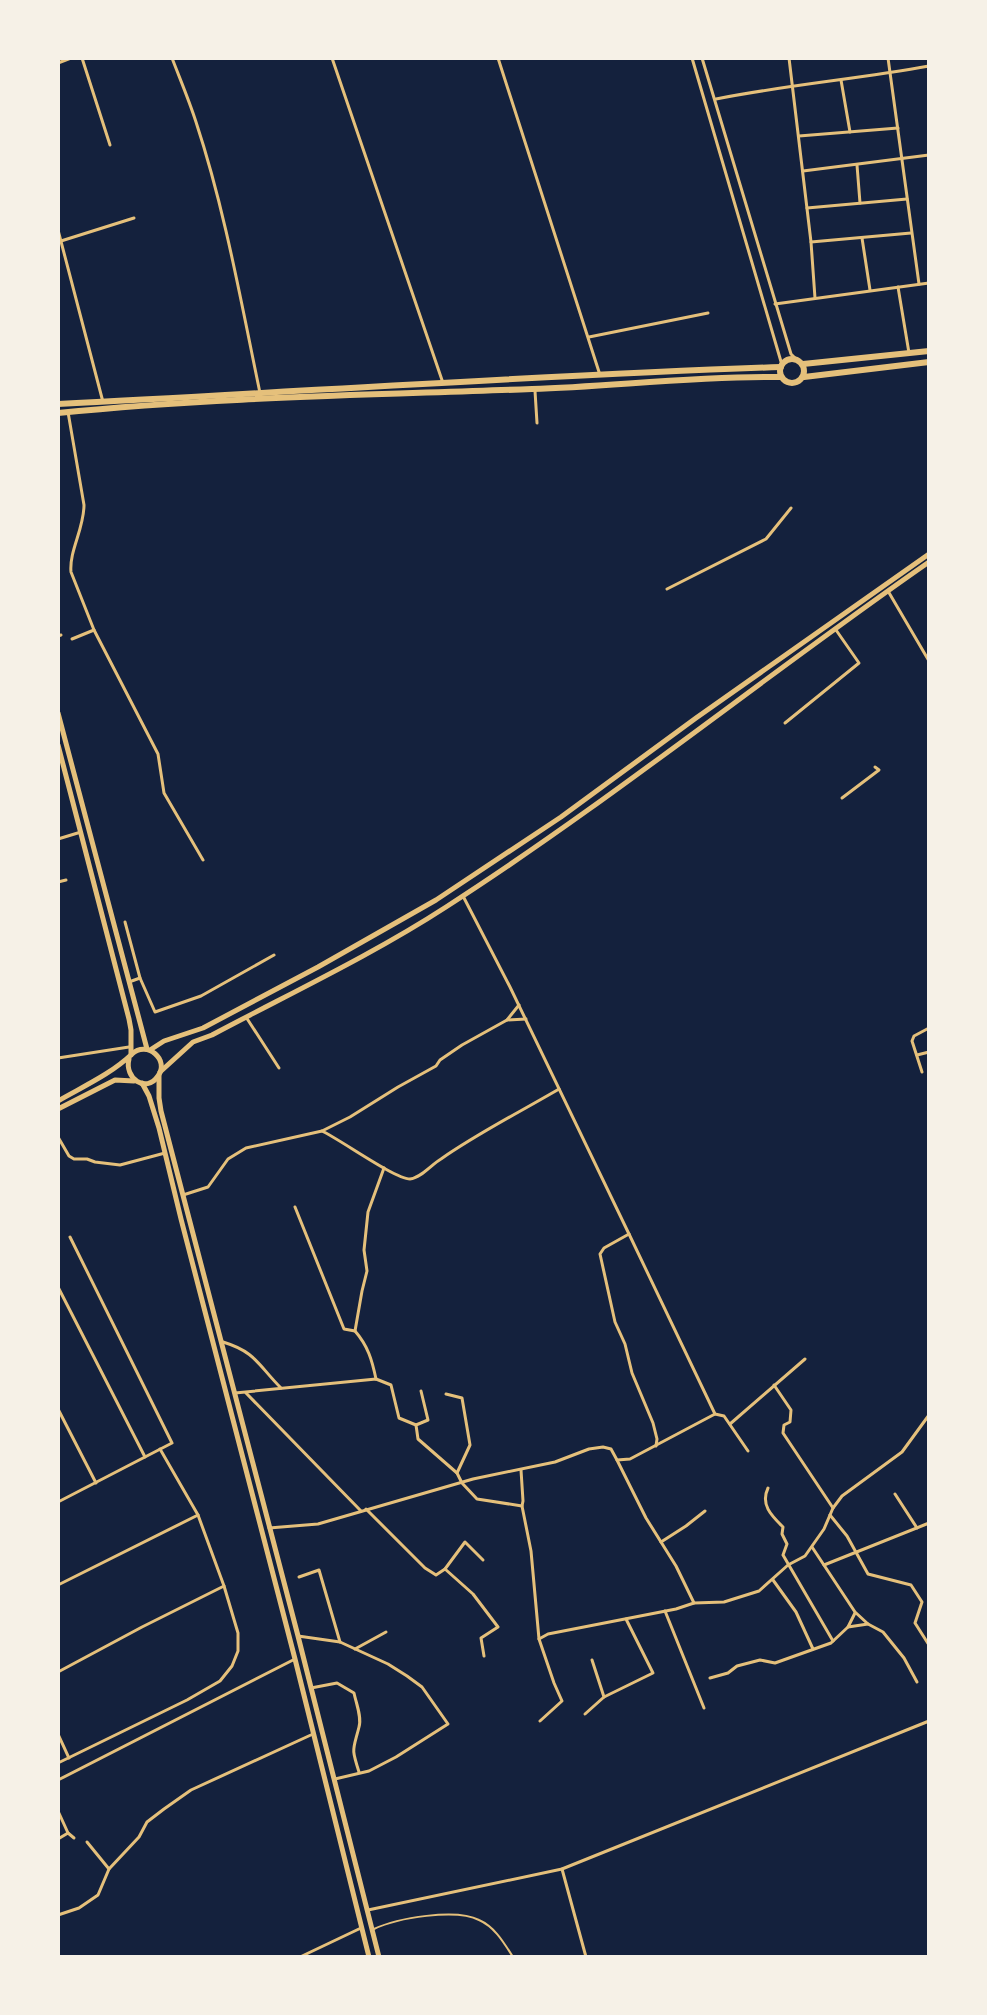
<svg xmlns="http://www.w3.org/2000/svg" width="987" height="2015" font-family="'Roboto Condensed',sans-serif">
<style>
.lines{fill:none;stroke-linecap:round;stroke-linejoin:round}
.service{stroke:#e5c07b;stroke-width:2}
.minor{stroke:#e5c07b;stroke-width:3}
.secondary{stroke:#e5c07b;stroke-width:5}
.primary{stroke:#e5c07b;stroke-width:5}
.trunk{stroke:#e5c07b;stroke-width:6}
</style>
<rect width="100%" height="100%" fill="#14213d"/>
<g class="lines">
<!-- service -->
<path class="service" d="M374 1929C397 1918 456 1908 479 1920 495 1927 504 1943 513 1957"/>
<!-- minor -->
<g class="minor">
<polyline points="82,58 110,145"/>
<path d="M172 58C180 79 189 100 196 122 225 210 241 302 260 393"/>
<polyline points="332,58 443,383"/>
<polyline points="498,58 600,375"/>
<polyline points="692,58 782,365"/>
<polyline points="702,58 791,354 796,359"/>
<polyline points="789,58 811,242 815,298"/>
<polyline points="888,58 919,284"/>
<polyline points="58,63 71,58"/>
<polyline points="841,80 850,132"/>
<path d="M716 99C786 85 858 79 929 66"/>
<polyline points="799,136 898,128"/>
<polyline points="857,165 860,203"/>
<polyline points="803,171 929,155"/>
<polyline points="807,208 907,199"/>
<polyline points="58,230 103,402"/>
<polyline points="862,238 870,290"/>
<polyline points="61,241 134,218"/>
<polyline points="811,242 911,233"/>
<polyline points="898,287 909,353"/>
<polyline points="775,304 929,283"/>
<polyline points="589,337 708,313"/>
<polyline points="535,391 537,423"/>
<path d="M68 412 84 505C84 529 69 551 71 572L94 630 158 754 164 793 203 860"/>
<polyline points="667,589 766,539 791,508"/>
<polyline points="888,591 929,661"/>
<polyline points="58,636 61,635"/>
<polyline points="72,639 94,630"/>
<polyline points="785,723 859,663 836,630"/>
<polyline points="842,798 879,770 875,767"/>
<polyline points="58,839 81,832"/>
<polyline points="58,882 66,880"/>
<polyline points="463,896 510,987 629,1234 604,1248 600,1254 615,1322 625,1344 632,1373 653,1423 657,1439 656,1446"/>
<polyline points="125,922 140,978"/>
<polyline points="129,982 140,978 155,1012 201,996 274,955"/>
<polyline points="246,1017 279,1068"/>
<polyline points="507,1020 526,1019"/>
<polyline points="917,1055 929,1052"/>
<polyline points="58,1058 129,1047"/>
<polyline points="922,1072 912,1041 914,1036 929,1028"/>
<path d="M322 1131C341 1140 395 1179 410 1179 421 1178 432 1164 441 1159 478 1133 520 1112 559 1089"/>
<polyline points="58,1137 69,1156 74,1159 87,1159 95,1162 120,1165 165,1153"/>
<polyline points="183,1195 208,1187 228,1159 246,1148 322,1131 350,1117 398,1087 436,1066 440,1060 462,1045 507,1020 519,1005"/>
<path d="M295 1207 344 1329 355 1331C368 1346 372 1360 376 1379"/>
<polyline points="629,1234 715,1414 724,1416 748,1451"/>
<polyline points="58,1287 145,1457"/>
<polyline points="355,1331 362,1291 367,1271 364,1250 368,1212 384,1168"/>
<path d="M223 1342C256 1352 258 1365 281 1388"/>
<polyline points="774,1385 791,1410 790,1422 784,1425 783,1433 833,1508"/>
<polyline points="421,1391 428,1420 416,1425 418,1439 457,1473"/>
<polyline points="235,1393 376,1379 391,1385 399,1418 416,1425"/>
<polyline points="246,1393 361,1511"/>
<polyline points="446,1394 462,1398 470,1445 457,1473 462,1483 477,1499 522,1506"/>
<polyline points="58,1409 96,1483"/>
<polyline points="730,1424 805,1359"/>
<polyline points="617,1460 646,1518 676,1566 694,1603"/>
<polyline points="521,1470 523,1501 522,1506 531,1551 539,1639 554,1683 562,1701 540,1721"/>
<path d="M768 1488C760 1505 772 1516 783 1527L782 1534 787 1544 783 1555 833 1641"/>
<polyline points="895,1494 917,1528"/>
<polyline points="58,1502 172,1443 70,1237"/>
<polyline points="366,1509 425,1568 436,1575 445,1569 473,1594 498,1627 481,1638 484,1656"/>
<polyline points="830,1515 847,1536 868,1574 911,1585 922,1602 915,1623 929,1645"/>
<polyline points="269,1528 318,1524 473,1479 555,1462 589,1449 603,1447 611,1449 617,1460 630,1459 715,1414"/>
<polyline points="661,1542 686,1526 705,1511"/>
<polyline points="812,1547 855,1612 868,1624 883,1632 904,1658 917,1682"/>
<polyline points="824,1565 929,1523"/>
<polyline points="445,1569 465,1542 483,1560"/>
<polyline points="299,1577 319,1570 340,1642"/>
<polyline points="773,1580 796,1612 813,1649"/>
<polyline points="58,1585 198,1515"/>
<polyline points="665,1611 704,1708"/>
<polyline points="848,1627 868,1624"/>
<polyline points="298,1636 340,1642 388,1664 407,1676 422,1687 448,1724 396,1757 369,1771 335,1779"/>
<polyline points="539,1639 548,1634 676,1609 694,1603 724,1602 759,1591 788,1565 805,1556 824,1529 833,1508 842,1496 902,1452 929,1415"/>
<polyline points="355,1649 386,1632"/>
<polyline points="592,1660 604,1697 653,1673 626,1619"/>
<polyline points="58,1672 142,1627 224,1586"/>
<polyline points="710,1678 728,1673 737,1666 760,1660 775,1663 831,1643 848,1627 855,1613"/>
<path d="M311 1688 337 1683 354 1693C356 1703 362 1717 359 1727 353 1751 351 1747 359 1772"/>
<polyline points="585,1714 604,1697"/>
<polyline points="58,1734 69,1758"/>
<polyline points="58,1763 187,1700 220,1681 232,1666 238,1651 238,1633 224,1586 198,1515 160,1449"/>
<polyline points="58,1780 293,1660"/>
<polyline points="58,1811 68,1833"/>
<polyline points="58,1839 68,1833 74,1838"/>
<polyline points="87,1842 109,1869"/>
<polyline points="562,1869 586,1957"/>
<polyline points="368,1910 562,1869 929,1721"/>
<polyline points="58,1915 79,1908 98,1895 109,1869 139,1837 147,1822 164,1809 191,1790 313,1734"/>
<polyline points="300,1957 361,1928"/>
</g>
<!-- secondary -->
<g class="secondary">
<polyline points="58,713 147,1049"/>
<polyline points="58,745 129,1019 131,1030 131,1055"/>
<polyline points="159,1075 159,1098 161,1111 298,1636 379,1957"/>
<polyline points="142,1083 149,1096 159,1128 181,1219 295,1659 369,1957"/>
</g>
<!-- primary -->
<g class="primary">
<polyline points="150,1050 164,1041 203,1028 318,967 436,900 561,817 696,718 929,554"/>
<path d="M160 1072 193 1042 212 1035C289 994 372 955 446 907 612 800 766 675 929 562"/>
<path d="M58 1101C84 1086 111 1074 132 1054 147 1040 170 1060 158 1076 146 1094 124 1078 129 1059"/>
<polyline points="58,1109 115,1080 134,1081"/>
</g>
<!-- trunk -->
<g class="trunk">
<circle cx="792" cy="371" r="12"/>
<polyline points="803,364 929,351"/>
<polyline points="804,377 929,362"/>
<path d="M58 404C299 392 540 375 781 367"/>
<path d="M58 413C215 397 374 395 532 389 615 386 698 376 781 377"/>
</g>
</g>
<!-- border -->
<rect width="987" height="2015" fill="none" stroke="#f6f1e7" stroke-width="120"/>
</svg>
